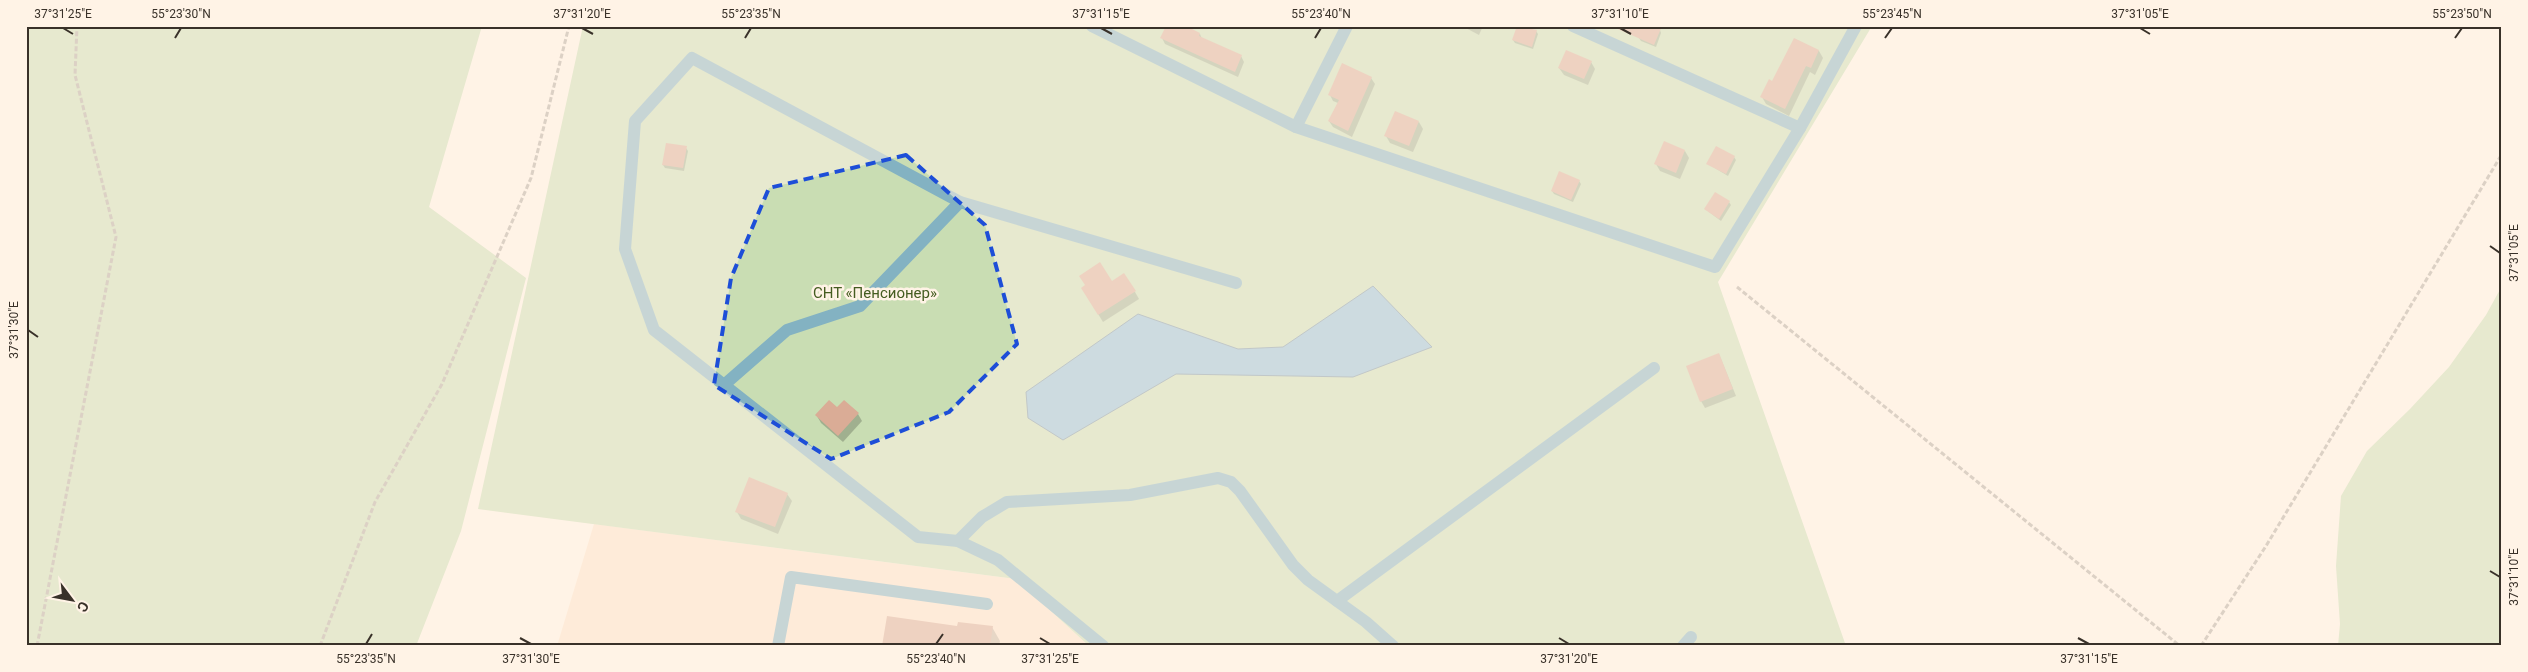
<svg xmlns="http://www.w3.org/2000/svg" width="2528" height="672" font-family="Roboto,sans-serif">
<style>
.built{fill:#fde3c9}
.green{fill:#c9ddb3}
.water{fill:#91bfda;stroke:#7794a5}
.shadow{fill:#0003}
.building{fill:#daac96}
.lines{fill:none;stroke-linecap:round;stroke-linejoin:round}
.path{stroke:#b2a89d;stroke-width:3;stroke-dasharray:5 2.5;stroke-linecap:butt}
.service{stroke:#83b2c2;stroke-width:12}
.marked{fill:none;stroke:#1d4ed8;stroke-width:4;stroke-dasharray:10 6;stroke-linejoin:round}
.ticks{fill:none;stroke:#393129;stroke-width:2}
.labels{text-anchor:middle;stroke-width:5;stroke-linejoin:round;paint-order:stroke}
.park-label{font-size:15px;fill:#445c20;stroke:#fff3e6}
.neatline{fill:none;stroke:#393129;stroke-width:2}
.ticks-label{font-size:12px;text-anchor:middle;fill:#393129}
</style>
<rect width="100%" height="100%" fill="#fff3e6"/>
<!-- built -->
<polygon class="built" points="594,524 1016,579 1089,646 557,646"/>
<!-- green -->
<g class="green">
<polygon points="26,26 482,26 429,207 526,278 461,531 416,646 26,646"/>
<polygon points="583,26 1872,26 1718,282 1846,646 1089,646 1016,579 478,509"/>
<polygon points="2502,286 2502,646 2338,646 2340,624 2336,566 2341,496 2367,451 2410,409 2449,367 2486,315"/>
</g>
<!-- water -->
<polygon class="water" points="1373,286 1432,347 1353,377 1176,374 1063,440 1028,418 1026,392 1138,314 1238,349 1283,347"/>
<!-- shadow -->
<g class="shadow">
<polygon points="1462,26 1483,26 1479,35"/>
<polygon points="1518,26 1536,31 1538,34 1533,49 1515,43 1513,40"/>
<polygon points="1660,30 1661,33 1656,47 1641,41 1639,38"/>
<polygon points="1200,34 1202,39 1241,56 1244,62 1238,77 1165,44 1162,38"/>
<polygon points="1795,39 1819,51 1823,58 1815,75 1810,72 1789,116 1766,104 1762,97 1773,82"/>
<polygon points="1591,62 1595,69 1588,85 1564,75 1559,68"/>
<polygon points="1371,78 1375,84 1352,137 1333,127 1329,121 1338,103 1333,101 1330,95"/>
<polygon points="1419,122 1423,129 1413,152 1390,143 1386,136"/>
<polygon points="686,148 688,151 684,171 665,168 663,165"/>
<polygon points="1685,151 1689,158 1680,179 1660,171 1656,164"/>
<polygon points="1734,157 1736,160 1728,176 1708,164"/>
<polygon points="1579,181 1581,184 1573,202 1554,194 1552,191"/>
<polygon points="1729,202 1731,205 1721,221 1705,209"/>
<polygon points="1111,283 1135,292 1139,299 1103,322 1087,296"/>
<polygon points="1719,354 1736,396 1705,408 1701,401"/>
<polygon points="838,409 858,414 862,421 843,442 821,423 817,416"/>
<polygon points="787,494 792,501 778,534 741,519 737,512"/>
<polygon points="992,627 1000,641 999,646 884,646 958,628"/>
</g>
<!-- building -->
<g class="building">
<polygon points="1166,26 1186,26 1200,33 1199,36 1242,55 1235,72 1160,38"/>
<polygon points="1517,26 1537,30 1532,47 1512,40"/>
<polygon points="1611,26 1662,26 1654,45"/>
<polygon points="1794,38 1819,50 1811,68 1806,66 1785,109 1760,97 1769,79 1772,81"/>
<polygon points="1566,50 1592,61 1584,79 1558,68"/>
<polygon points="1342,63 1372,77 1348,131 1328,121 1339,100 1328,95"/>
<polygon points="1395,111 1419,121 1409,146 1384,136"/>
<polygon points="1664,141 1685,150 1676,173 1654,164"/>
<polygon points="666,143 687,146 683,168 662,165"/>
<polygon points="1716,146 1735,156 1726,174 1706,164"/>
<polygon points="1559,171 1580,180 1571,200 1551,191"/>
<polygon points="1715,192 1730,201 1719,219 1704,209"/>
<polygon points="1100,262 1112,281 1124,273 1136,291 1098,315 1081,288 1085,285 1079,276"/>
<polygon points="1719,353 1733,389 1700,402 1686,366"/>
<polygon points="829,400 837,407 844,400 859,413 838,436 815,415"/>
<polygon points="749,477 788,493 775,527 735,512"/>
<polygon points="887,616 957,626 958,622 993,626 990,646 882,646"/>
</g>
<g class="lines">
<!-- path -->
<g class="path">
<polyline points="1737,287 2180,646"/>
<polyline points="37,646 116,237 75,75 77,26"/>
<polyline points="320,646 375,502 442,384 531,178 569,26"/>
<polyline points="2201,646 2266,546 2502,154"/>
</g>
<!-- service -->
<g class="service">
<polyline points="1092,26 1296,127 1715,267 1800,128 1856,26"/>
<polyline points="1573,26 1800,128"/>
<polyline points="1296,127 1347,26"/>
<polyline points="724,385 787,330 860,306 960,202"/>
<polyline points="958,541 982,517 1007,502 1130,495 1218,478 1231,482 1240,491 1293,565 1308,580 1337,601 1654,368"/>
<polyline points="1337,601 1366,622 1393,646"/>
<polyline points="778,646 791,577 987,604"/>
<polyline points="1103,646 998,560 958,541 918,537 654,330 625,249 635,121 692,58 960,202 1236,283"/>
<polyline points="1683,646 1691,637"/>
</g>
</g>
<!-- marked area -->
<path d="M0 0H2528V672H0ZM906 155 985 225 1017 344 949 412 831 459 714 385 731 278 769 188Z" fill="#fff3e6" fill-opacity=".55" fill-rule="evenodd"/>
<path class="marked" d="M906 155 985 225 1017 344 949 412 831 459 714 385 731 278 769 188Z"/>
<!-- ticks -->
<path class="ticks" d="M63 28 73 34M582 28 593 34M1101 28 1112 34M1620 28 1631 34M2140 28 2150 34M175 38 181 28M745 38 751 28M1315 38 1321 28M1885 38 1892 28M2455 38 2462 28M2490 246 2500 253M28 330 38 337M2490 571 2500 577M520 638 531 644M1040 638 1050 644M1559 638 1569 644M2078 638 2089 644M366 644 372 634M936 644 943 634"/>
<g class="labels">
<!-- park labels -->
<g class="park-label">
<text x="875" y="298">СНТ «Пенсионер»</text>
</g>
</g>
<!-- border -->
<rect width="2528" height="672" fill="none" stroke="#fff3e6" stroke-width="55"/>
<!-- north arrow -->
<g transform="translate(72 600) rotate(122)" stroke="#fff3e6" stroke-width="4" paint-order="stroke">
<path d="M0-4L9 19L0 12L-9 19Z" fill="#393129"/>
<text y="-8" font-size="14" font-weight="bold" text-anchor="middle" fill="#393129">С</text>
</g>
<rect x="28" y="28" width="2472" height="616" class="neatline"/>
<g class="ticks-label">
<text x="63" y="18">37°31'25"E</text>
<text x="181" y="18">55°23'30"N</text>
<text x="582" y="18">37°31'20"E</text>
<text x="751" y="18">55°23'35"N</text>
<text x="1101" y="18">37°31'15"E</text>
<text x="1321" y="18">55°23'40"N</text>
<text x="1620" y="18">37°31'10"E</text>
<text x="1892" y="18">55°23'45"N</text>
<text x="2140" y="18">37°31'05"E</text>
<text x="2462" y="18">55°23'50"N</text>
<text transform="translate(2514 253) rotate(-90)" y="4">37°31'05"E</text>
<text transform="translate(14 330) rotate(-90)" y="4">37°31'30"E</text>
<text transform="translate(2514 577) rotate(-90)" y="4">37°31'10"E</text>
<text x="366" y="663">55°23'35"N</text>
<text x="531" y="663">37°31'30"E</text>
<text x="936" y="663">55°23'40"N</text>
<text x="1050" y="663">37°31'25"E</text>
<text x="1569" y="663">37°31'20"E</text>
<text x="2089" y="663">37°31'15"E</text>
</g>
</svg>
